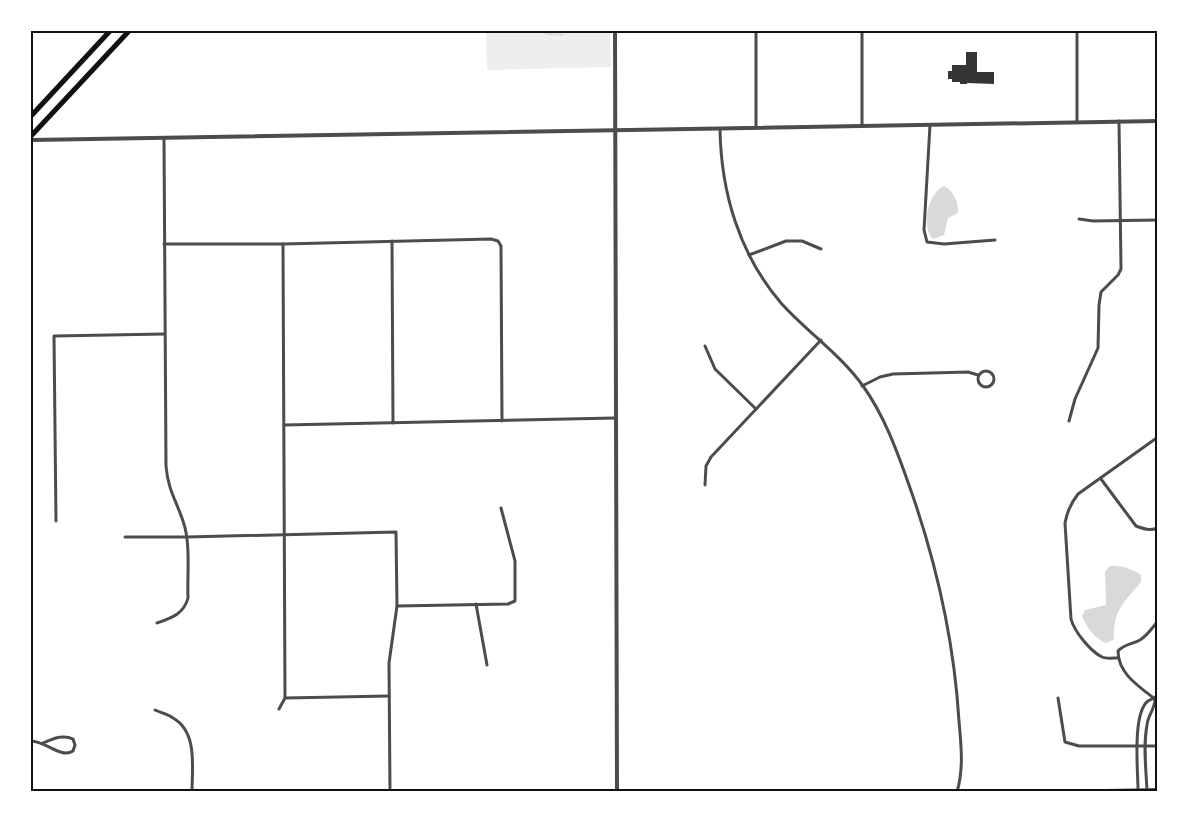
<svg xmlns="http://www.w3.org/2000/svg" width="1189" height="823" font-family="'Noto Serif',serif">
<style>
.green{fill:#eee}
.water{fill:#d9d9d9}
.lines{fill:none;stroke-linecap:round;stroke-linejoin:round}
.stream{stroke:#d9d9d9;stroke-width:2}
.building{fill:#353535}
.minor{stroke:#4c4c4c;stroke-width:3}
.tertiary{stroke:#4c4c4c;stroke-width:4}
.primary{stroke:#111;stroke-width:5}
.neatline{fill:none;stroke:#111;stroke-width:2}
</style>
<rect width="100%" height="100%" fill="#fff"/>
<!-- green -->
<polygon class="green" points="486,31 610,31 611,67 487,70"/>
<!-- water -->
<g class="water">
<path d="M944 186C953 190 959 203 958 213L948 218 944 235 934 239 931 237C922 222 928 194 944 186Z"/>
<path d="M1110 566C1120 565 1132 569 1141 575V582C1124 603 1113 609 1114 639L1107 643C1096 641 1086 626 1082 616L1085 610 1106 605 1105 572Z"/>
</g>
<g class="lines">
<!-- stream -->
<polyline class="stream" points="542,31 548,34 562,35"/>
</g>
<!-- building -->
<polygon class="building" points="966,52 977,52 977,72 994,72 994,84 967,83 967,84 960,84 960,82 952,82 952,79 948,79 948,71 952,71 952,65 966,65"/>
<g class="lines">
<!-- minor -->
<g class="minor">
<polyline points="756,31 756,128"/>
<polyline points="862,31 862,126"/>
<polyline points="1077,122 1077,31"/>
<polyline points="930,125 924,230 927,242 944,244 995,240"/>
<path d="M720 129C721 192 739 254 781 303 807 332 840 354 863 386 884 415 897 451 909 485 936 561 954 640 959 721 961 745 964 768 957 792"/>
<polyline points="1079,219 1093,221 1158,220"/>
<polyline points="392,241 393,423"/>
<polyline points="164,244 283,244 491,239 498,241 501,246 502,421"/>
<polyline points="749,255 786,241 802,241 821,249"/>
<polyline points="705,346 715,369 756,409"/>
<circle cx="986" cy="379" r="8"/>
<polyline points="862,386 880,377 893,374 968,372 978,375"/>
<polyline points="1069,421 1075,399 1098,348 1099,305 1101,292 1118,275 1121,269 1119,121"/>
<polyline points="284,425 615,418"/>
<path d="M1101 479 1136 526C1144 529 1150 531 1158 528"/>
<polyline points="705,485 706,466 711,457 821,340"/>
<polyline points="56,521 54,336 164,334"/>
<polyline points="125,537 187,537 396,532 397,606 389,663 390,792"/>
<polyline points="476,604 487,665"/>
<polyline points="397,606 508,604 515,601 515,561 501,508"/>
<path d="M157 623C171 618 184 614 188 598 187 574 191 543 183 521 176 500 168 490 166 466L164 138"/>
<path d="M1118 658C1113 658 1106 659 1102 657 1090 651 1074 631 1071 619L1065 523C1067 511 1071 503 1078 494L1158 437"/>
<polyline points="285,698 389,696"/>
<polyline points="1058,698 1065,742 1079,746 1158,746"/>
<path d="M1155 699C1138 686 1118 673 1118 651 1124 644 1133 644 1140 640 1148 635 1152 628 1158 621"/>
<polyline points="279,709 285,698 283,244"/>
<path d="M155 710C161 713 168 714 173 718 198 732 192 768 192 792"/>
<path d="M31 741C46 741 61 759 73 751L75 745 73 739C63 734 53 739 43 743"/>
<path d="M1138 790C1138 771 1132 713 1148 701 1151 699 1154 699 1158 695"/>
<path d="M1147 790C1146 769 1143 746 1147 725 1148 715 1155 709 1155 699"/>
</g>
<!-- tertiary -->
<g class="tertiary">
<polyline points="615,31 617,792"/>
<polyline points="31,140 1158,121"/>
<polyline points="1054,792 1158,790"/>
</g>
<!-- primary -->
<g class="primary">
<polyline points="31,116 110,31"/>
<polyline points="31,136 129,31"/>
</g>
</g>
<!-- border -->
<rect width="1189" height="823" fill="none" stroke="#ffffff" stroke-width="65"/>
<rect x="32" y="32" width="1124" height="758" class="neatline"/>
</svg>
